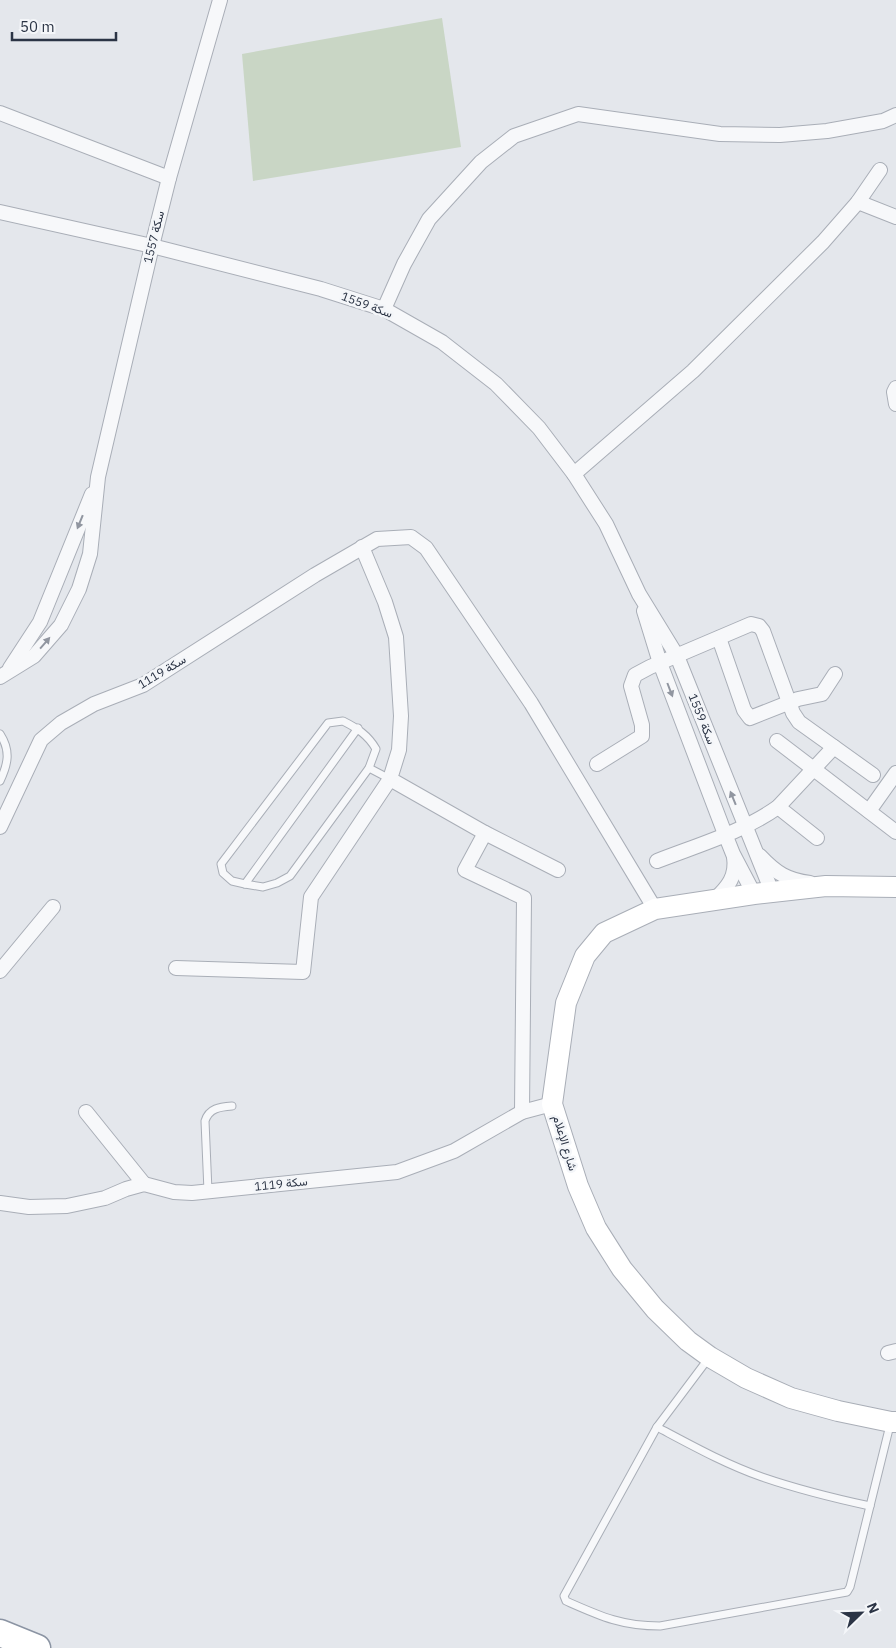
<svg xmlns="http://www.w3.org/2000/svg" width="896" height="1648" font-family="'IBM Plex Sans',Vazirmatn,sans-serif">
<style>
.green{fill:#c9d6c5}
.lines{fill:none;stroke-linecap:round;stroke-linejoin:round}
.lane-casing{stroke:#a9aeb7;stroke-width:9}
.street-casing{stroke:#a9aeb7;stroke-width:16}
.secondary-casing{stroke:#a9aeb7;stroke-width:22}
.highway-casing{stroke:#8b94a3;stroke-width:29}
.lane{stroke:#f7f8fa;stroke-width:7}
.street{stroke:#f7f8fa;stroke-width:14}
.secondary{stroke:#fff;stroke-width:20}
.highway{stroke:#fff;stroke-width:26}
.oneway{fill:#9196a0}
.labels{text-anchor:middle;stroke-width:5;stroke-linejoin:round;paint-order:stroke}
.street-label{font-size:12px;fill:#2b3445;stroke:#f4f6f9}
</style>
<rect width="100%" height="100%" fill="#e4e7ec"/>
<!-- green -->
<polygon class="green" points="442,18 461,147 253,181 242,54"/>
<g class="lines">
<defs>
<g id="lane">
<path d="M343 721C357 728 368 735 376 749L369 768 290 876 277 883 263 887 245 884 232 881 223 873 221 864 328 723Z"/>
<path d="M0 734C11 751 8 764 0 781"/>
<polyline points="369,768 390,779"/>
<polyline points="245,884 358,728"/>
<path d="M208 1191 205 1121C209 1108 220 1107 232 1106"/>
<path d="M708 1359 657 1427 564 1596 566 1601C600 1616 621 1626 660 1626L847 1592 850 1587 890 1425"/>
<path d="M657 1427C691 1445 725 1464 762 1477 797 1489 833 1498 870 1506"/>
</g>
<g id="street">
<polyline points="0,113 169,178"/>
<polyline points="858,202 896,217"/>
<polyline points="0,212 152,246 321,289 384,309 442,342 496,384 539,428 574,474 606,524 639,594 677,656 772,892"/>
<polyline points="384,309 404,264 429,219 481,162 514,136 578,114 720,134 780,135 827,131 883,121 896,115"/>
<polyline points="896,388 894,392 896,404"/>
<polyline points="574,474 693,371 823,242 858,202 880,170"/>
<polyline points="362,547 385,602 396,637 401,716 399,750 390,779 485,833 465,870 524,898 522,1112"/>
<polyline points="644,611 660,663 725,834 733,854 754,894"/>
<polyline points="719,638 744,710 750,718 798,699 822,694 835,674"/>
<polyline points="10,668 40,622 92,494"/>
<polyline points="0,677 34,656 61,625 79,589 90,554 98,477 152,246 169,178 220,0"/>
<polyline points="777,741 896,832"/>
<polyline points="597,764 642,736 642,725 631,686 635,675 650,667 751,624 759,626 763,631 793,713 799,722 873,775"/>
<polyline points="778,807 817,838"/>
<polyline points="869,811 896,773"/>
<polyline points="0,827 41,740 61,723 94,704 143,685 315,575 377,539 411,537 426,548 531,703 655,909"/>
<polyline points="485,833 558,870"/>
<path d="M760 856C776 873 787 880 810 883"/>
<path d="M657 861C698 845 743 832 778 807L834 747"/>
<path d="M714 900C728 887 737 876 734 857"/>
<polyline points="176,968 303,972 311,897 390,779"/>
<polyline points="0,971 53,907"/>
<polyline points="86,1112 144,1184"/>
<polyline points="0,1203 29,1207 67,1206 105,1198 126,1189 144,1184 174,1192 192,1193 397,1172 454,1151 522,1112 552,1104"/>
<polyline points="888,1353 896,1351"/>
</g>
<polyline id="secondary" points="896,887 826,886 754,894 655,909 604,933 585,956 566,1003 552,1104 578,1186 596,1228 622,1269 655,1309 688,1341 710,1357 746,1378 791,1398 838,1411 891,1422 896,1422"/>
<polyline id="highway" points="0,1633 37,1648"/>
</defs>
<!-- lane casing -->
<use href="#lane" class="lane-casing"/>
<!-- street casing -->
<use href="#street" class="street-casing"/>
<!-- secondary casing -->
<use href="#secondary" class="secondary-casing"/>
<!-- highway casing -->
<use href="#highway" class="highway-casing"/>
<!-- lane -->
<use href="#lane" class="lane"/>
<!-- street -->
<use href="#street" class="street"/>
<!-- secondary -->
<use href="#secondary" class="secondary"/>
<!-- highway -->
<use href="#highway" class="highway"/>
</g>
<!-- one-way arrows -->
<defs><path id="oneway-solid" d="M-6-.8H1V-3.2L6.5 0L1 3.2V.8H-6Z" transform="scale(1.25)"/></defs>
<g class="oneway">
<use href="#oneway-solid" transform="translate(80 522) rotate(112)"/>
<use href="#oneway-solid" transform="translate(45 643) rotate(-49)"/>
<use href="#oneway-solid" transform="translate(670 690) rotate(69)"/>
<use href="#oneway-solid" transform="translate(733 798) rotate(-112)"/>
</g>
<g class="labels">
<!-- street labels -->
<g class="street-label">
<text transform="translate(154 237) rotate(-76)" y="4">سكة 1557</text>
<text transform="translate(367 305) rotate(20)" y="4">سكة 1559</text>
<text transform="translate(162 672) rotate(-31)" y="4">سكة 1119</text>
<text transform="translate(702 719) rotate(68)" y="4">سكة 1559</text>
<text transform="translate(565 1143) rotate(73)" y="4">شارع الإعلام</text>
<text transform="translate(281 1184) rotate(-6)" y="4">سكة 1119</text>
</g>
</g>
<!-- north arrow -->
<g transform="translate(861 1613) rotate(67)" stroke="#f4f6f9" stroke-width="4" paint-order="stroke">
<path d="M0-4L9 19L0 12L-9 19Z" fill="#2b3445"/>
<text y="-8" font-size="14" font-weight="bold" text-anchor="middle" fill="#2b3445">N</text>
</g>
<!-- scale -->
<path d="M12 32v8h104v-8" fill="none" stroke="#2b3445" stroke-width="2.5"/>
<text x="20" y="32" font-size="15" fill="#2b3445" stroke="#f4f6f9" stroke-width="4" paint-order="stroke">50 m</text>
</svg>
